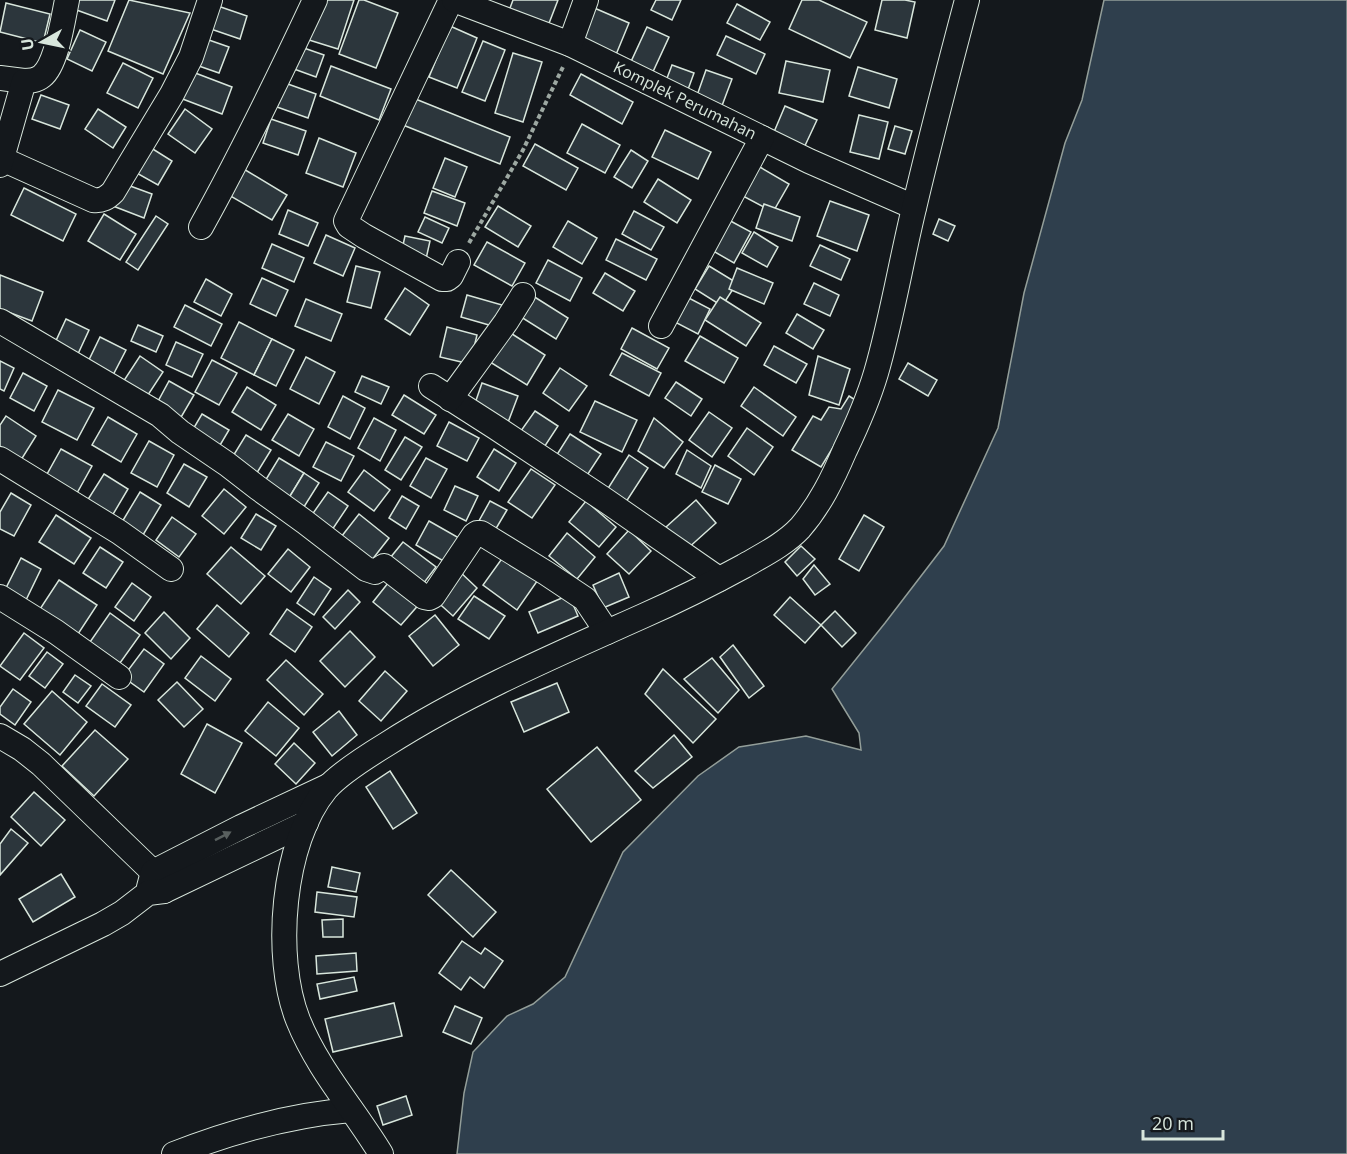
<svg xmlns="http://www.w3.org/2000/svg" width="1347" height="1154" font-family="'Open Sans',sans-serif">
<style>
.water{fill:#2f3f4d;stroke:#939e99;stroke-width:1.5}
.building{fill:#2c363c;stroke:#d8e6dc;stroke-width:1.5}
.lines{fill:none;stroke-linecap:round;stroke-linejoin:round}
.street-casing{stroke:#d8e6dc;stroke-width:26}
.path{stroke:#9da8a2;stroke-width:4;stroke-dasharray:4.5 3;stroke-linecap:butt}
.street{stroke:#14181c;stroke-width:24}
.oneway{fill:#59605f}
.labels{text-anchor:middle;stroke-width:4.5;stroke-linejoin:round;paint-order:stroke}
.street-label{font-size:16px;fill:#d8e6dc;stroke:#14181c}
</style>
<rect width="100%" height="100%" fill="#14181c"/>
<!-- water -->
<polygon class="water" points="1104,0 1347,0 1347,1154 457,1154 464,1093 473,1052 507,1016 533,1004 565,977 623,852 698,776 739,747 806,736 861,750 859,733 832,689 885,623 944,546 998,428 1024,293 1065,143 1082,100"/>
<!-- building -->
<g class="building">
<polygon points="74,0 115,0 107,21 71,8"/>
<polygon points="129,0 190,13 163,74 108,51"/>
<polygon points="322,0 354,0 338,49 309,40"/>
<polygon points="359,0 364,0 398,13 376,68 339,54"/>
<polygon points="513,0 558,0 546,31 507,16"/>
<polygon points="656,0 681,0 672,20 651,10"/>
<polygon points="802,0 819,0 867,22 850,58 789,29"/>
<polygon points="882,0 905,0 915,2 907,38 875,30"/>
<polygon points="6,3 50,14 43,43 0,32"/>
<polygon points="212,4 247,16 240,39 205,27"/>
<polygon points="737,4 770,22 760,40 727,23"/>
<polygon points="592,7 629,23 615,57 577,41"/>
<polygon points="450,26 477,38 457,88 429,77"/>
<polygon points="647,27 669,37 651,76 629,66"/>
<polygon points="80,30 106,42 92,71 67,59"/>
<polygon points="726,36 765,54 756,74 717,55"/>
<polygon points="206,39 229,47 219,73 196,65"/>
<polygon points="483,41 505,50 485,101 462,92"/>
<polygon points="301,47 324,55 316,77 294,69"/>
<polygon points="513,53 542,62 523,122 495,113"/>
<polygon points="786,61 830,70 823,102 779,93"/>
<polygon points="123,63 153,78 138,108 107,93"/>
<polygon points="672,65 694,73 686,95 664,86"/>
<polygon points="331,66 391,89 379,120 320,96"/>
<polygon points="858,67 897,79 889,108 849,96"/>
<polygon points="706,70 732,79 720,111 695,101"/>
<polygon points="190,71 232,87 222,114 180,98"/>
<polygon points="581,74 633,102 622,124 570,95"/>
<polygon points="285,83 316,94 308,118 277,107"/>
<polygon points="41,95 69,105 60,129 32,119"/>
<polygon points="413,98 510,137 500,164 403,125"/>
<polygon points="785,106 817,120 802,152 771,139"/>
<polygon points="98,109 126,127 113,148 85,129"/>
<polygon points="185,109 212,129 195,153 168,134"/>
<polygon points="859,115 888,122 879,159 850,152"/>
<polygon points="271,119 306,131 298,155 263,143"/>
<polygon points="582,124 620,145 605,173 567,153"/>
<polygon points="895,126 912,131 905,154 888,149"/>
<polygon points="665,130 711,152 698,179 652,157"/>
<polygon points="319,138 356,153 343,187 306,173"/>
<polygon points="535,144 578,168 566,190 523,166"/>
<polygon points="148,146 172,161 158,185 133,171"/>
<polygon points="631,150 648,161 632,188 614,177"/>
<polygon points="445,158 467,167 455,197 433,188"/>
<polygon points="758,166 789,184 773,212 741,195"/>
<polygon points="242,168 287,195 272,220 227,194"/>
<polygon points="658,179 691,200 677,223 644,202"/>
<polygon points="122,183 152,194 144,218 113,206"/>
<polygon points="24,188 76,214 63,241 11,215"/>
<polygon points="432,191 465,203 457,226 424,213"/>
<polygon points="830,201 869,215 857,251 817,236"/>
<polygon points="764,204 800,217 792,241 756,228"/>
<polygon points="498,206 531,226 518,247 485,227"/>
<polygon points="288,210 318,223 308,246 279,234"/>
<polygon points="634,211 664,227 651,250 622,234"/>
<polygon points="104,214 136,234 120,260 88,241"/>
<polygon points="156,216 168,224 138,270 126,262"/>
<polygon points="425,217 449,228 442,243 418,232"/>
<polygon points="725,218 751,232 734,263 708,248"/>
<polygon points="939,219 955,226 948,241 933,234"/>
<polygon points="568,221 597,238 582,264 553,247"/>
<polygon points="754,232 778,247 767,267 742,253"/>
<polygon points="326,235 355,248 343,276 314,263"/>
<polygon points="405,236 430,241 426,259 401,254"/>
<polygon points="616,239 657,259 646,280 606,260"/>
<polygon points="487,242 525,263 512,286 474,265"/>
<polygon points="272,244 304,258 294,282 262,268"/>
<polygon points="820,245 850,259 841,280 810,266"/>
<polygon points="548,260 582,278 570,301 536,283"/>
<polygon points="356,266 380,272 371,308 347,302"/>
<polygon points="709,266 737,283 722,306 695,289"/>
<polygon points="737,268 773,283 764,304 729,289"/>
<polygon points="605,273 635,291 623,311 593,293"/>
<polygon points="0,275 43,292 32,321 0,309"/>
<polygon points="262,278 288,290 276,316 250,304"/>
<polygon points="206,279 232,294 221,316 194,302"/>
<polygon points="814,283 839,295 830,316 804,304"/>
<polygon points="405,288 429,305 410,335 385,319"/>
<polygon points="467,295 502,305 496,327 461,317"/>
<polygon points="683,295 710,309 698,334 671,320"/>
<polygon points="533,296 568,318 556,339 521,317"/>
<polygon points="720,297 761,323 746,346 705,320"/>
<polygon points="306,299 342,314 331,341 295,326"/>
<polygon points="185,305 222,324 211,346 174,327"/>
<polygon points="797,314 824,330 813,349 786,333"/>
<polygon points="66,319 89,330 77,356 54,345"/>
<polygon points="239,322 272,339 254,375 221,358"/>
<polygon points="138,325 163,336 156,352 131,341"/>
<polygon points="447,327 477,335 470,364 440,357"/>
<polygon points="632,328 669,348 657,369 621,349"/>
<polygon points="509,332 545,355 527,385 490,362"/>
<polygon points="700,336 738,358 724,383 685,361"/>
<polygon points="100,337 126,350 111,379 86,366"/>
<polygon points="272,339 294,350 276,386 254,375"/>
<polygon points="176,342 203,354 192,377 166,365"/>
<polygon points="774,346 807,364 796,383 764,365"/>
<polygon points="622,353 661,373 649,396 610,375"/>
<polygon points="140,356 163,372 146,398 123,382"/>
<polygon points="818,356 850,369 839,405 809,395"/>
<polygon points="306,357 335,372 319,404 290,389"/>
<polygon points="212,360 237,373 219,405 195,392"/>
<polygon points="0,361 14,368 4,391 0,389"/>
<polygon points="908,363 937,380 928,396 899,379"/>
<polygon points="560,368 587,386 569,411 543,393"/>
<polygon points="23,373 47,386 34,411 10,398"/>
<polygon points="362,376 389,387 381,404 355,392"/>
<polygon points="169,381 194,395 180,419 156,405"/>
<polygon points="676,382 702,399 691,416 665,398"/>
<polygon points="482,383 518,396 507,425 472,412"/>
<polygon points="247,387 276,405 261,430 232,412"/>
<polygon points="754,387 796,417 783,436 741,406"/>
<polygon points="58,390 94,408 77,440 42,422"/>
<polygon points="404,395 436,415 424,434 392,415"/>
<polygon points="343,396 365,408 350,439 328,427"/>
<polygon points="849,396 860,403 821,467 792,450 813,416 821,420 829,407 841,409"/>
<polygon points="595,401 637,420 622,452 580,432"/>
<polygon points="535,411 558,426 541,452 518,435"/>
<polygon points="709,412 732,428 712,457 689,440"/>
<polygon points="202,414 229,430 216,452 189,436"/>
<polygon points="288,414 314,429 299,456 272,440"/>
<polygon points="6,416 36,436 21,460 0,446 0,425"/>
<polygon points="108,417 137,434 121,462 92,445"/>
<polygon points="374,418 396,430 380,461 358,448"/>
<polygon points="654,418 683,442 664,468 638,451"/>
<polygon points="449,422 479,438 467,461 437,446"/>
<polygon points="747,428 773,447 754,475 728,456"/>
<polygon points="570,434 601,454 582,483 551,464"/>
<polygon points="246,435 271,450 255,476 230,461"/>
<polygon points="405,437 422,447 401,480 385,470"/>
<polygon points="149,441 174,455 157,487 131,473"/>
<polygon points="326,442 354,456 341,481 313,467"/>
<polygon points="61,449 92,466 77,493 46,476"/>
<polygon points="494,449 516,463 499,491 477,477"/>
<polygon points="687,450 711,466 701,488 676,474"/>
<polygon points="629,455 648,468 626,502 607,490"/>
<polygon points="279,458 304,473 287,501 262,486"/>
<polygon points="426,458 447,469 431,498 410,486"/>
<polygon points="184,464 207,477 189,507 167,493"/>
<polygon points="715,465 741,479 728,504 702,492"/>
<polygon points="531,469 555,485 532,518 508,502"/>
<polygon points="364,470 390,490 374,511 348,492"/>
<polygon points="304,473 319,483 302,510 287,501"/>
<polygon points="104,474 128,489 112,516 87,501"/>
<polygon points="455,486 478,496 466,521 444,510"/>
<polygon points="224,489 246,507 224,534 202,516"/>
<polygon points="140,492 161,505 143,535 122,522"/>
<polygon points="328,492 348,506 330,533 309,519"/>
<polygon points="11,493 31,505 14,536 0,529 0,512"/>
<polygon points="402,496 419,506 406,529 389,518"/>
<polygon points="696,500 716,523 686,550 666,527"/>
<polygon points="490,501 507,510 491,537 475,528"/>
<polygon points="586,501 616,527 599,547 569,522"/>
<polygon points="256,514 276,526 261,550 241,538"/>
<polygon points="359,514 389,538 368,565 338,541"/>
<polygon points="56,515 91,538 74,564 39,542"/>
<polygon points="864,515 884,527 859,571 839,559"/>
<polygon points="172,517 196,534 179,557 156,540"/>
<polygon points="429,521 459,538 445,562 416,545"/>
<polygon points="629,530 651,551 629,574 607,554"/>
<polygon points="567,533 595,557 577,579 549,556"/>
<polygon points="403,542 436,567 423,584 390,558"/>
<polygon points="801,546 815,559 797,576 785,562"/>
<polygon points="100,547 123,562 106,588 83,573"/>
<polygon points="231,547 265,576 241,604 207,574"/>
<polygon points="288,549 310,567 291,592 268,574"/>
<polygon points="506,553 540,577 517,610 483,585"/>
<polygon points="21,558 41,569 26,600 5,590"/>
<polygon points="814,565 830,584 815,595 803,579"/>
<polygon points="458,570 477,588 453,616 433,598"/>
<polygon points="619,573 629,597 603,608 593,585"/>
<polygon points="314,577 331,589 314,615 297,603"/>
<polygon points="392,578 421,602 401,625 373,602"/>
<polygon points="59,580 97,605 78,634 40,609"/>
<polygon points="132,583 151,597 134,621 115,607"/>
<polygon points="348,590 360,602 335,629 323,617"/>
<polygon points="569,595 578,616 538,633 529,612"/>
<polygon points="474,596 505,616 489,639 458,619"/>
<polygon points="790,597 821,625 805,643 774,615"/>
<polygon points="217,605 249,633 229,657 197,629"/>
<polygon points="287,609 312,627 295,652 270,634"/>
<polygon points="835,611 856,633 842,647 821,625"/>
<polygon points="164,612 190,638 171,659 145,633"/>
<polygon points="110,613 140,635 120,663 90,642"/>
<polygon points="435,615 459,645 433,666 409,636"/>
<polygon points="350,631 375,657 345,687 320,661"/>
<polygon points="24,633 44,648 20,680 0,666"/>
<polygon points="733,645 764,686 749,698 720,657"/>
<polygon points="144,649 164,664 144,692 123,677"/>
<polygon points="47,652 63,664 45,688 29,676"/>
<polygon points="201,656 231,679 215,701 185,678"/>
<polygon points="712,658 739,690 718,713 684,679"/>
<polygon points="286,660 323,694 304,715 267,680"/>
<polygon points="663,669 716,719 693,743 645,694"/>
<polygon points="385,671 407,691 381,721 359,701"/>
<polygon points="75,675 91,686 78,703 63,692"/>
<polygon points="177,682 203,709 184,727 158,700"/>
<polygon points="557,683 569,712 524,732 511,702"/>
<polygon points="102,684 131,705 115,727 86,706"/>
<polygon points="13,689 31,702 15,725 0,714 0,707"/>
<polygon points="52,691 87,722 60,755 24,724"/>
<polygon points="268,702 299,728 276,756 245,731"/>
<polygon points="339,711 357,735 332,756 313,732"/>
<polygon points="207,724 242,743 215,793 181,774"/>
<polygon points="95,730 128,759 94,796 62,766"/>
<polygon points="674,735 692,757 653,788 635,771"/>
<polygon points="294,743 315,763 296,784 275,764"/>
<polygon points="597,747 641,800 591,842 547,789"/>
<polygon points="390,771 417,813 393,829 366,787"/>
<polygon points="34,792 65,820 41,846 11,817"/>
<polygon points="11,829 28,843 0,875 0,844"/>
<polygon points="332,867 360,873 356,892 328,887"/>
<polygon points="451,870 496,912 473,937 428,895"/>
<polygon points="61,874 75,897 33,922 19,899"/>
<polygon points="317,892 357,897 354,917 315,912"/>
<polygon points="343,919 343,937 323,937 322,920"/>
<polygon points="462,941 481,954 485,948 503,961 484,988 470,977 461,990 439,973"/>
<polygon points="356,953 357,971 317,974 316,956"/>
<polygon points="354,977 357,991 320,999 317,984"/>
<polygon points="394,1003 402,1036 333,1052 325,1019"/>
<polygon points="455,1006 482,1018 471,1044 443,1032"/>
<polygon points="406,1096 412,1115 383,1125 377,1106"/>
</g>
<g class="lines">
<defs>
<g id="street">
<polyline points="451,0 346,221 349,226 364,236 442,279 447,279 451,276 458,262"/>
<polyline points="454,0 570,44 809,161 914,207"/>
<polyline points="570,44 586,0"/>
<polyline points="0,78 24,81"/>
<path d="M2 159 93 200C102 201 107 198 113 192L172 94 191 57 210 0"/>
<path d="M0 165 24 81C30 81 36 81 42 76 57 64 63 19 67 0"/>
<path d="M201 227C242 153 279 77 315 0"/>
<polyline points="0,321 160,415 180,432 227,464 258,488 305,522 366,569 375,572 384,566 424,597 429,598 433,596 474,535 477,533 481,533 546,573 585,599 607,632"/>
<polyline points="661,326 762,138"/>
<polyline points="431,386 495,427 605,500 719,579"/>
<polyline points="450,399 506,322 523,295"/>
<polyline points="0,459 119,532 171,569"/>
<polyline points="0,597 56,632 119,677"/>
<polyline points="0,736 22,749 41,764 153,872 164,891"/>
<polyline points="149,887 153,872 241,827 328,786"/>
<polyline points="0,974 103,924 122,913 148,893 164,891 306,823"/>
<path d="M174 1154C230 1132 290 1115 351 1110"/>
<path d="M381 1154C354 1109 318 1070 298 1020 273 957 282 842 326 789 339 774 369 755 387 744 467 693 556 655 643 616 677 601 711 584 744 566 763 555 785 544 800 528 820 505 833 478 845 450 857 425 868 400 876 373 892 318 901 261 915 204 931 136 949 68 967 0"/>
</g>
</defs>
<!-- street casing -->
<use href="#street" class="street-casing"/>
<!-- path -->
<polyline class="path" points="469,243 523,150 563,67"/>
<!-- street -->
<use href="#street" class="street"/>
</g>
<!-- one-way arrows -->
<defs><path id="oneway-solid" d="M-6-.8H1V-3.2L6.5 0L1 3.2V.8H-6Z" transform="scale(1.5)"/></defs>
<use class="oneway" href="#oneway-solid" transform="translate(223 836) rotate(-27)"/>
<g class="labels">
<!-- street labels -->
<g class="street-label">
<text transform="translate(685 100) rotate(26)" y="6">Komplek Perumahan</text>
</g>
</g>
<!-- north arrow -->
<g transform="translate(42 42) rotate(261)" stroke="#14181c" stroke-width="4.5" paint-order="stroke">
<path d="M0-4.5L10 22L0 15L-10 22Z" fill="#d8e6dc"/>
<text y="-9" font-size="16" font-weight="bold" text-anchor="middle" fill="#d8e6dc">U</text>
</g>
<!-- scale -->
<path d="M1143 1130v9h80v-9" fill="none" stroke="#d8e6dc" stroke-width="3"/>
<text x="1152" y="1130" font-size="18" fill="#d8e6dc" stroke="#14181c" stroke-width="4.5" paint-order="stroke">20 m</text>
</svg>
